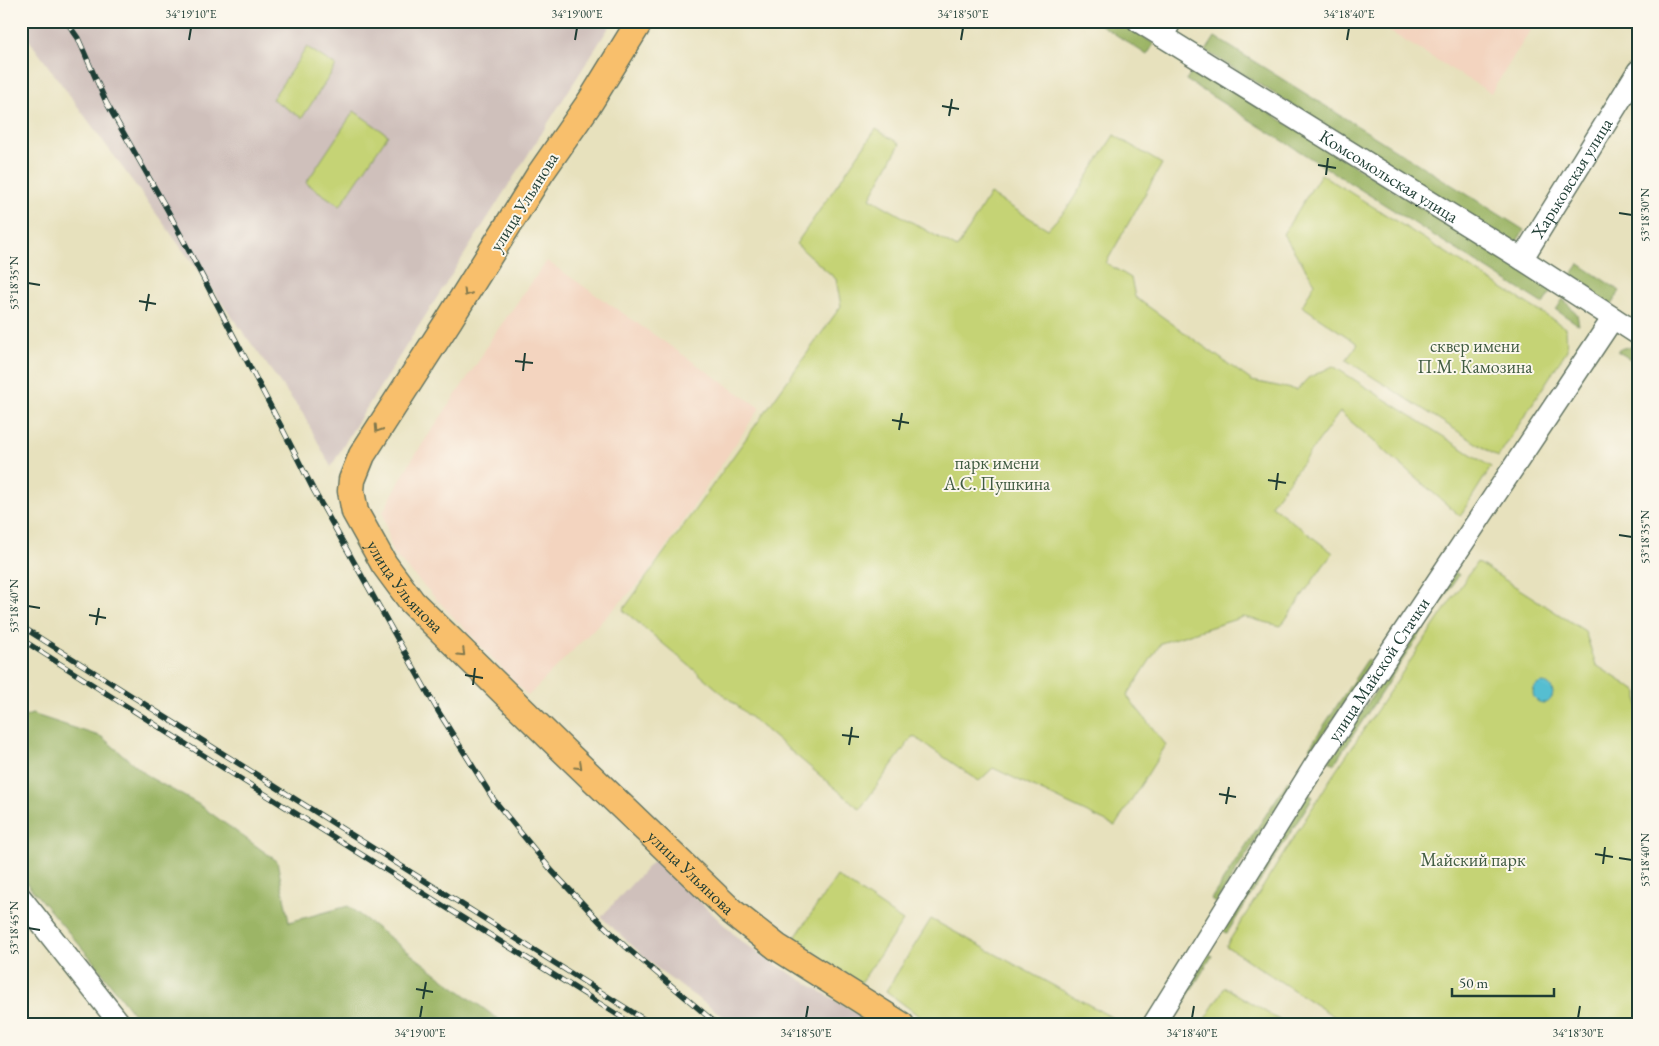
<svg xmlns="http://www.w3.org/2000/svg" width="1659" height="1046" font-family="'EB Garamond',serif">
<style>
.built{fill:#f3d4bf}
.industrial{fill:#cfc0bb}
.green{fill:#c5d375;stroke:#728854}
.forest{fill:#9cb566;stroke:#5e794d}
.water{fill:#55bed1;stroke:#3a7e82}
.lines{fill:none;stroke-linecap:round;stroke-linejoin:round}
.minor-casing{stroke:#657664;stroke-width:24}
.major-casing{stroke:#657664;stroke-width:29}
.minor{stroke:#fff;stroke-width:21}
.major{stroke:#f8bf6c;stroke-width:26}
.rail-casing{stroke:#1f3d34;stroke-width:5.5}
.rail{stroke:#fbf7ec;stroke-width:4;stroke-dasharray:11;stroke-linecap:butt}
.oneway{stroke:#81784d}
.ticks{fill:none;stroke:#1f3d34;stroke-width:2}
.labels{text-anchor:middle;stroke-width:4;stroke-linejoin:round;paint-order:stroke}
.street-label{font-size:18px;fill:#1f3d34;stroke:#fbf7ec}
.park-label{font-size:18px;fill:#405b41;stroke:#fbf7ec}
.neatline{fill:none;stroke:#1f3d34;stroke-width:2}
.ticks-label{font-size:12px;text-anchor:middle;fill:#1f3d34}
</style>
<rect width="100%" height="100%" fill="#fbf7ec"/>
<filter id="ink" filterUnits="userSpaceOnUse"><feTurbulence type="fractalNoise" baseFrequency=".02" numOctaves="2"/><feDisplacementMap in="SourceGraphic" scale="10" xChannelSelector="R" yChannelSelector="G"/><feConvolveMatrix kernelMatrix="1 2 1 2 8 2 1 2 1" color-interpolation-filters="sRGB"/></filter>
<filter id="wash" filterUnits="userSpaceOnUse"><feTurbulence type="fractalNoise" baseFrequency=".0096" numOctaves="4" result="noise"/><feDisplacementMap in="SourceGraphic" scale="20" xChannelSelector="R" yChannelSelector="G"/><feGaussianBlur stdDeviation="1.12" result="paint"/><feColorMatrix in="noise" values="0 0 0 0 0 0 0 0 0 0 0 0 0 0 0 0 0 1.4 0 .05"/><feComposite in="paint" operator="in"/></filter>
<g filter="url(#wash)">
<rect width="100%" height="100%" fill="#e7e1bd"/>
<!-- built -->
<g class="built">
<polygon points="1372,21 1536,21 1491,93"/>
<polygon points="547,261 760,408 646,576 528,696 392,552 383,512 411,461 480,359 491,339"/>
</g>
<!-- industrial -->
<g class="industrial">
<polygon points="21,21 613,21 352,431 331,467 303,414 21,29"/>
<polygon points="655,859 742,942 778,966 877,1025 735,1025 661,972 601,917"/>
</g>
<!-- green -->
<g class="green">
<polygon points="307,47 336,66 302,118 272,99"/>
<polygon points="354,111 388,135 340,206 306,183"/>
<polygon points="876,129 900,144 870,198 957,248 990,194 1048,229 1068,207 1114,135 1162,164 1106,263 1131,278 1135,297 1252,381 1297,390 1308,378 1333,366 1491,467 1460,516 1340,412 1271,505 1333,553 1323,566 1281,626 1243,617 1161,643 1127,696 1166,745 1115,826 993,768 979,781 913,736 860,809 623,610 841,306 836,279 796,244"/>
<polygon points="1321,174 1566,328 1567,350 1498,457 1346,360 1358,344 1302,306 1315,283 1283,234"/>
<polygon points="1477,562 1585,631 1596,665 1638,692 1638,1025 1347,1025 1226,946 1331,778"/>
<polygon points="837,876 903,921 860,984 794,939"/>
<polygon points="931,919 1126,1025 931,1025 886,991"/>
<polygon points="1225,987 1284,1023 1284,1025 1201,1025"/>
</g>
<!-- forest -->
<g class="forest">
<polygon points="1095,21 1119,21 1154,44 1147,55"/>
<polygon points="1215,37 1524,230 1515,244 1206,51"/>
<polygon points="1195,66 1552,290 1543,304 1186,80"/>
<polygon points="1579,264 1620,291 1611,305 1569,278"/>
<polygon points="1563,299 1577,314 1579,325 1556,310"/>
<polygon points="1631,347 1638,348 1638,364 1617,351 1623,348"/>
<polygon points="1455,572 1459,575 1334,764 1329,761"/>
<polygon points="1367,660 1371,662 1313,750 1309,748"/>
<polygon points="32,714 102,737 149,777 198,804 277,861 289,922 348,906 449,983 506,1025 142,1025 89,956 21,877 21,718"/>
<polygon points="1288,781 1292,783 1216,903 1211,899"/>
<polygon points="1308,794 1313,797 1227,933 1222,930"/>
<polygon points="1208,954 1212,956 1170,1025 1164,1025"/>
</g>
<!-- water -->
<circle class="water" cx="1543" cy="693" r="10"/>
</g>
<g filter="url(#ink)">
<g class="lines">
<defs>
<g id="minor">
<path id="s1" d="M1138 21 1522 259 1638 334"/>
<polyline points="1162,36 1171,21"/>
<path id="s2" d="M1522 259 1638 71"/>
<polyline points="21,898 121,1025"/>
<path id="s3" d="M1153 1025 1315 765 1613 318"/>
</g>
<g id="major">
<path id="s4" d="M640 21 590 102 540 174 449 320 362 455 352 480 351 491 355 512 384 564 412 602 563 750 731 911 777 947 901 1025"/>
</g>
</defs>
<!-- minor casing -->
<use href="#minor" class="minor-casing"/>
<!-- major casing -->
<use href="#major" class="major-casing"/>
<!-- minor -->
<use href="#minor" class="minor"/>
<!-- major -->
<use href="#major" class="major"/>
<defs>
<g id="rail">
<polyline points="66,21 78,38 106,102 168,211 281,426 314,491 438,711 494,800 552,871 601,923 626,947 718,1025"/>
<polyline points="21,626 653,1025"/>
<polyline points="21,639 236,776 634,1025"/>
</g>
</defs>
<!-- rail casing -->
<use href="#rail" class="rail-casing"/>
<!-- rail -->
<use href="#rail" class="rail"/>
</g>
<!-- one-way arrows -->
<defs><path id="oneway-chevron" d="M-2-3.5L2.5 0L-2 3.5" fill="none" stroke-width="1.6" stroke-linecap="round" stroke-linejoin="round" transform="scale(1.25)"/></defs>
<g class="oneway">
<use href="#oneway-chevron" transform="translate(467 293) rotate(122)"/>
<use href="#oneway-chevron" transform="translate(378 429) rotate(123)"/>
<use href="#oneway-chevron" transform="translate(462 653) rotate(44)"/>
<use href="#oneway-chevron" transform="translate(579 766) rotate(44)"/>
</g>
</g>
<!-- ticks -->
<path class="ticks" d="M189 40 191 28M575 40 577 28M961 40 963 28M1347 40 1349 28M942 106 959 109M949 116 952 99M1318 165 1336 168M1326 175 1328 158M1619 213 1632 215M28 283 40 285M139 301 156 304M146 311 149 294M515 361 533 363M523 371 525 353M892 420 909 423M899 430 902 413M1268 480 1286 483M1276 490 1278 473M1619 535 1632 537M28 606 40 608M89 615 106 618M96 625 99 608M465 675 483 678M473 685 475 668M842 735 859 737M849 745 852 727M1219 794 1236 797M1226 804 1229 787M1595 854 1613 857M1619 858 1632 860M1603 864 1605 847M28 928 40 930M416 989 433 992M423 999 426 982M420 1018 422 1006M806 1018 808 1006M1192 1018 1194 1006M1578 1018 1580 1006"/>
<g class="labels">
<!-- street labels -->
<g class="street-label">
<text dy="6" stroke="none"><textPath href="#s1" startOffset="295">Комсомольская улица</textPath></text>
<text dy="6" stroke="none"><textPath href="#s2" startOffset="95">Харьковская улица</textPath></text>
<text transform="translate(524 202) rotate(-58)" y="6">улица Ульянова</text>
<text dy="6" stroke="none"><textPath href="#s4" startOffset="665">улица Ульянова</textPath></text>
<text dy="6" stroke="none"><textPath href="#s3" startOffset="421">улица Майской Стачки</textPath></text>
<text dy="6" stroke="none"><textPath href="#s4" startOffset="1070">улица Ульянова</textPath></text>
</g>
<!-- park labels -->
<g class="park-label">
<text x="1475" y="352">сквер имени<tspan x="1475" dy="21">П.М. Камозина</tspan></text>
<text x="997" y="469">парк имени<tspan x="997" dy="21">А.С. Пушкина</tspan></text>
<text x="1473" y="866">Майский парк</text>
</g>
</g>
<!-- margin -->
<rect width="1659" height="1046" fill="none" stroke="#fbf7ec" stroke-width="55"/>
<!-- scale -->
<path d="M1452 988v8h102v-8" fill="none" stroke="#1f3d34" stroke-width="2.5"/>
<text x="1459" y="988" font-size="15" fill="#1f3d34" stroke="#fbf7ec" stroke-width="4" paint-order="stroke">50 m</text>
<rect x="28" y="28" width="1604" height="990" class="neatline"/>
<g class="ticks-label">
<text x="191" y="18">34°19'10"E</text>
<text x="577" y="18">34°19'00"E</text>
<text x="963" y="18">34°18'50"E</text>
<text x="1349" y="18">34°18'40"E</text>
<text transform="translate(1645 215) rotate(-90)" y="4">53°18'30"N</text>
<text transform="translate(14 283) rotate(-90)" y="4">53°18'35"N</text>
<text transform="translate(1645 537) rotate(-90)" y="4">53°18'35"N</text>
<text transform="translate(14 606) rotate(-90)" y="4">53°18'40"N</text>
<text transform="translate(1645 860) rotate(-90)" y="4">53°18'40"N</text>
<text transform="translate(14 928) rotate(-90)" y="4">53°18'45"N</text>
<text x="420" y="1037">34°19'00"E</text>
<text x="806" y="1037">34°18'50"E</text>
<text x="1192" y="1037">34°18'40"E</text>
<text x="1578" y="1037">34°18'30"E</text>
</g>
</svg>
